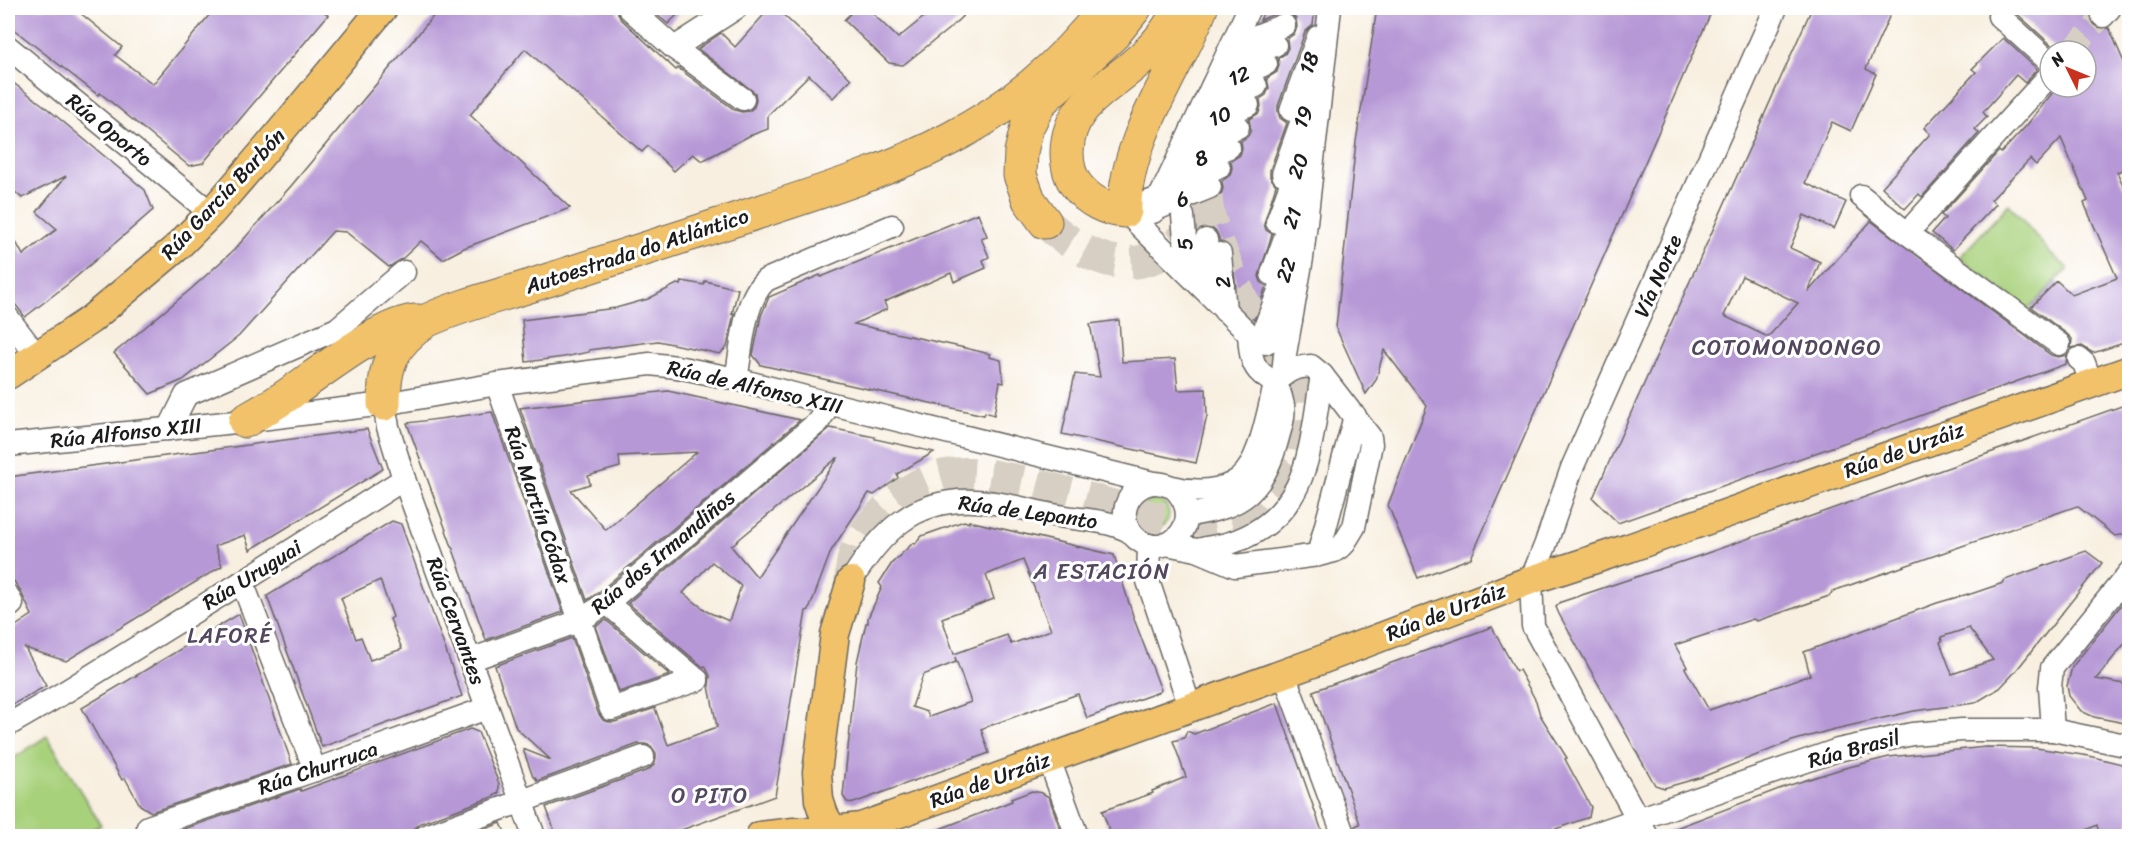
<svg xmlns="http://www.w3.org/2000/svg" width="2137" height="844" font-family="Sriracha,sans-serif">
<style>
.green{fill:#a8d17c;stroke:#62764c;stroke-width:1.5}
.building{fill:#b698d6;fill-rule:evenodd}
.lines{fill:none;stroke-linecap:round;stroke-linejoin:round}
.minor-tunnel{stroke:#d7cfc3;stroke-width:22;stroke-dasharray:22 11;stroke-linecap:butt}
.highway-tunnel{stroke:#d7cfc3;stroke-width:33;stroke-dasharray:33 16;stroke-linecap:butt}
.minor-casing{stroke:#696661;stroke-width:25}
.major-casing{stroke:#696661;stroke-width:31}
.highway-casing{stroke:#696661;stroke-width:35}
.minor{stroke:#fff;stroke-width:22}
.major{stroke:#f2c26a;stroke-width:28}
.highway{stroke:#f2c26a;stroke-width:33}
.labels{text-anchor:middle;stroke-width:6;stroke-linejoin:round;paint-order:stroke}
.street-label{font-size:21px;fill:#1c1c1c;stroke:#fff}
.neighbourhood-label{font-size:22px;letter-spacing:1.5px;fill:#52475d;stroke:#fff}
</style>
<rect width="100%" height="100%" fill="#fff"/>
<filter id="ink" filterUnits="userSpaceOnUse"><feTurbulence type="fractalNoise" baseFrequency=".0167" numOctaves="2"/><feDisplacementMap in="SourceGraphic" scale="12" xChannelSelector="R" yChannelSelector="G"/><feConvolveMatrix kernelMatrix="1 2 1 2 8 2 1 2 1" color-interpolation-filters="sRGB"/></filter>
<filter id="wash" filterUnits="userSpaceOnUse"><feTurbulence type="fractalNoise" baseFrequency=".008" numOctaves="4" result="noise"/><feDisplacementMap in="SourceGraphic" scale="24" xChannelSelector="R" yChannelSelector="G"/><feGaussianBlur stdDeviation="1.35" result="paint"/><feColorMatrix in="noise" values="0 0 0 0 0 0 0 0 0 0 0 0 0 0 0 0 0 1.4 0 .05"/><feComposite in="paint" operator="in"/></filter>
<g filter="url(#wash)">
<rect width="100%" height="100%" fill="#f8efe0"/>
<!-- green -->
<g class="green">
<polygon points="2009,204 2051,254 2068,268 2028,310 1959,258"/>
<circle cx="1155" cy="514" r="14"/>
<polygon points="47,736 101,825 81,836 14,836 8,826 8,762"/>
</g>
<g id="blocks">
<!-- building -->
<g class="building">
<polygon points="8,8 74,8 122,47 115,55 153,84 215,8 319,8 328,15 203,163 189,166 100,93 98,95 8,25"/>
<polygon points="440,8 616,8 620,18 676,70 678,68 735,110 742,112 749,111 754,107 756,100 755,93 698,49 721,33 735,47 770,8 776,8 851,79 833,98 809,75 768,115 768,129 749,136 702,161 693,154 674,171 648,146 642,152 525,49 470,115 570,208 464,248 443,259 421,241 402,259 389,267 346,232 333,231 239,336 183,380 150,394 114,353 191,289 234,250 291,186"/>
<polygon points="649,8 684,8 668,24"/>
<polygon points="856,8 867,8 898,38 935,8 971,8 950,28 903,65 889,63 844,20"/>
<polygon points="1265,8 1315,8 1313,25 1305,32 1278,106 1278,112 1280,118 1287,123 1270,170 1270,177 1276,185 1264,224 1266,230 1272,234 1259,276 1261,282 1266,286 1254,320 1238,304 1231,247 1226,242 1220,241 1217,233 1212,228 1204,227 1198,229 1194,208 1215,199 1221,195 1223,188 1222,181 1230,175 1232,168 1231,161 1240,155 1242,148 1241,141 1248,136 1251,130 1249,119 1259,113 1261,106 1260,99 1266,95 1269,88 1267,78 1277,72 1279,65 1278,58 1285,54 1288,48 1287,39 1294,34 1297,27 1296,19 1293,15 1286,12 1279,12 1260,20"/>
<polygon points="1377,8 1713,8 1471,558 1418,578 1388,505 1427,406 1384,350 1376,380 1366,394 1336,328 1356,142"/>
<path d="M1812 8H1893L1866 69 1876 74 1851 131 1832 122 1805 183 1846 202 1834 229 1804 215 1790 248 1820 262 1808 292 1871 221 2051 355 2058 357 2067 355 2066 364 1618 523 1593 498ZM1742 276 1798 303 1768 337 1724 316Z"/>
<polygon points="2016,8 2093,8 2090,14 2090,21 2094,26 2100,29 2109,28 2130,76 2130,167 2117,172 2130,200 2130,341 2093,353 2082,346 2071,348 2072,339 2067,334 2031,307 2057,281 2072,295 2117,278 2084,203 2088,201 2061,138 2036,165 2030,159 1991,200 1996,204 1953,250 1932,233 1945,218 1941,215 1999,151 2001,153 2027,125 2057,87 2086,87 2086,51 2058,51 2013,10"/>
<polygon points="2003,38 2037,69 2025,83 2016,75 1983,112 1987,117 1975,129 1979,133 1922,197 1919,194 1905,209 1882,187 1930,134 1924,128 1976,72 1972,69"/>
<polygon points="8,79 43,105 145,190 153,210 68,284 25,317 8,295 8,227 23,255 57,229 37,212 66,176 22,198 8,186"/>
<polygon points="978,213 987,236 981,238 989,257 983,260 986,268 954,282 951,273 884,302 887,309 854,324 965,348 990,354 989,357 1001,360 1004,383 1000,382 994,415 985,412 984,415 948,407 761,365 753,355 761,316 769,297 820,275 821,277"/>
<polygon points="682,281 704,285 705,281 738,289 732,314 734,313 727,347 720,354 658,341 589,350 589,352 564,357 526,362 522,320 616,308 648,299 677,284 681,285"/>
<polygon points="1119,320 1122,362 1175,359 1178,390 1206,389 1207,416 1196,463 1062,434 1075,374 1100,377 1090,324"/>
<path d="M668 391 800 420 599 592 587 600 520 408ZM697 452 606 530 571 490 590 484 588 476 620 467 619 456Z"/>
<path d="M2130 403V529L2125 534 2115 536 2077 506 1833 591 1829 596 1757 621 1753 619 1675 645 1687 667 1685 668 1709 710 1810 675 1804 652 1937 603 1968 594V595L2003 583 2005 580 2086 551 2102 563 2015 672 2000 688 1975 703 1914 711 1831 730 1792 741 1702 777 1664 788 1655 785 1559 614 1556 607 1561 602 1696 557ZM1969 628 1993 660 1952 674 1940 642 1942 641 1941 637Z"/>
<polygon points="492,412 563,612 486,640 407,423"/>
<path d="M830 428 875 437V439L934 452 897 474 898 478 874 495 869 493 831 551 809 610 806 611 775 796 662 837H557L546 807 648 770 654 765 656 759V753L651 746 645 744H638L537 781 535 777H533L523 749 551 760 516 728 495 666 572 638 598 713 603 720 609 722H615L655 708 668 745 717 727 709 686 710 676 705 666 703 667 628 603ZM837 458H838L757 577 731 546ZM712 562 741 586 729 621 708 612 683 593Z"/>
<polygon points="367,429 383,469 250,550 245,535 215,546 222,566 66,661 25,648 46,686 8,707 8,620 10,620 14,627 32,615 20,590 8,573 8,477"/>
<path d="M392 521 401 524 462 696 322 747 267 596ZM380 580 393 617 390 619 402 649 370 660 361 637 356 639 341 598Z"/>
<path d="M964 521 969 523V521L1114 555 1134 619 1161 690 1159 692 1087 718 1078 694 1030 711 981 729 989 753 854 803 847 802 843 796 857 662 866 623H868V618L882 587 879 583 892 563 913 543 915 544 922 536ZM1023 560 1051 630 1011 644 1007 635 954 654 942 618 994 599 986 575ZM955 657 971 702 929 717 927 712 912 707 923 675 956 662Z"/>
<polygon points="2130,594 2130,637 2096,679 2130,685 2130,724 2094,717 2081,711 2069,696 2067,686 2072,667"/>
<polygon points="239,614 292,764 151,812 140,805 125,778 122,780 82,708"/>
<polygon points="606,620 670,675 619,692 596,626"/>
<polygon points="1492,627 1516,671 1519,670 1536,701 1540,715 1567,758 1565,759 1591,807 1589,817 1553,830 1553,834 1546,837 1357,837 1355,826 1360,824 1313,691"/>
<polygon points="1277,703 1324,837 1112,837 1102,811 1153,793 1152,791 1186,777 1173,741 1184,738 1187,731 1194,734"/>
<polygon points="470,729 478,732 499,784 499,793 492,797 421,823 415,828 413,837 192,837 181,830 300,789 301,791"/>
<polygon points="1986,747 2036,748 2089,756 2130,766 2130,837 2100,837 2097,825 2072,837 1660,837 1660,834 1787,786 1841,769 1889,757"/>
<polygon points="1032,791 1042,793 1049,797 1063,837 924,837 924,835 1012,801 1011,799"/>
<polygon points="501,823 507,837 464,837"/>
</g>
</g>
</g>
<g filter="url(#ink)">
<use href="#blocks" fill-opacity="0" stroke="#696661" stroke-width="1.5"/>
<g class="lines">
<!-- minor-tunnel -->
<polyline class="minor-tunnel" points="2071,51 2103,16"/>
<!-- highway-tunnel -->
<g class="highway-tunnel">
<path d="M1045 222C1081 254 1125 280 1171 248 1179 242 1186 238 1191 229"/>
<path d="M851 581C852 547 862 533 886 510 904 493 924 479 949 475 971 471 992 476 1013 480 1061 490 1108 505 1155 518 1194 524 1238 521 1266 492 1276 483 1295 466 1300 454 1301 451 1301 445 1302 441 1309 390 1271 350 1247 309 1232 283 1220 249 1210 220 1204 201 1206 176 1207 156"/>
</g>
<defs>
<g id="minor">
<polyline points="629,8 674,48 743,99"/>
<polyline points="1999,16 2050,62"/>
<polyline points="2103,16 2110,8"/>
<polyline points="1244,41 1284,25"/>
<polyline points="8,47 211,213"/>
<polyline points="674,48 736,8"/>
<polyline points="1237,60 1275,45"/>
<polyline points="2050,75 1907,233 2059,344"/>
<polyline points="1212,87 1266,64"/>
<polyline points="1222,100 1256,86"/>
<polyline points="1291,110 1318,37"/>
<polyline points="1192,128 1248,105"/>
<polyline points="1200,142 1238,127"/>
<polyline points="1189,163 1229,147"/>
<polyline points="1283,174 1311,95"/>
<polyline points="1182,183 1219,167"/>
<polyline points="1861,196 1907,233"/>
<polyline points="1159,198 1125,211 1249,334 1265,343 1281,335 1291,320"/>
<polyline points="1154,210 1210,187"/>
<polyline points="1153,212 1249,8"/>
<polyline points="1183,216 1188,273"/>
<polyline points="1277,222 1300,159"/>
<polyline points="1206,240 1209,274"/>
<polyline points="1220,254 1225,311"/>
<polyline points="1272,274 1296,207"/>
<polyline points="8,318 37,356"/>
<polyline points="1266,325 1291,259"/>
<polyline points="2079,359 2084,363 2091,383"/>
<polyline points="1283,374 1285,354 1302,258 1330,8"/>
<path d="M736 379C742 350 743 300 766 280L892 226"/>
<polyline points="497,384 611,709 697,680"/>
<polyline points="384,404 388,427 404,479 534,836"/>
<polyline points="169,429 186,395 337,329 404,272"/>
<polyline points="8,445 245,421 384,404 497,384 650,364 677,367 736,379 824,402 1153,483"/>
<path d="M1188 515C1243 508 1264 491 1278 437 1281 426 1286 413 1282 401 1276 376 1270 384 1258 370 1250 360 1250 346 1249 334"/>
<path d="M1166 544 1197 550 1235 566 1318 555 1334 551 1343 545 1354 527 1371 444 1370 437 1322 375 1311 366C1295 367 1287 370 1276 382 1268 408 1261 463 1239 479 1223 492 1193 493 1173 487 1167 486 1163 483 1156 483 1141 483 1127 495 1125 511 1124 522 1129 532 1137 539 1167 563 1208 521 1174 488"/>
<polyline points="1149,545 1148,581 1190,707"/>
<path d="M1197 550C1209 547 1222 546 1233 542 1311 515 1310 444 1322 375"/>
<polyline points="1318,555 1355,416"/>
<path d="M851 581C881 532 914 498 975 501 1002 502 1027 510 1053 515 1078 520 1106 519 1129 531"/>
<polyline points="242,582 315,770"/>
<polyline points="8,596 12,604 8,607"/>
<polyline points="607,603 697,680"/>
<polyline points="470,660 579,621 607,603 818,422 825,411 824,402"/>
<polyline points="1284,674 1344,836"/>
<polyline points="8,725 65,692 242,582 404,479"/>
<polyline points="2053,730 2050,687 2052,668 2130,572"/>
<polyline points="1049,759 1077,836"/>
<polyline points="148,827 315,770 487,708"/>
<polyline points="426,836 643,757"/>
<polyline points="1589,836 1838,750 1912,734 1962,730 2053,730 2130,746"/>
<polyline points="1647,836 1533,626 1531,580 1545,546 1572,468 1776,8"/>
</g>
<g id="major">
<polyline points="8,375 90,320 175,249 211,213 267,148 383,8"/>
<polyline points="760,836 794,832 815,832 861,827 1313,663 1531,580 1629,548 2130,370"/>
<polyline points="836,836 824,815 819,800 817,772 835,634 851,581"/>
</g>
<g id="highway">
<path d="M1179 8C1170 29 1155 47 1137 62 1106 90 1068 104 1067 152 1067 165 1070 177 1077 186 1089 201 1106 210 1125 211 1123 143 1177 70 1201 8"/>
<polyline points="1045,222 1029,200 1020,175 1021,152 1027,127 1040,102 1114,34 1135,8"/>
<path d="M384 404C384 364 392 344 426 321 462 304 504 295 542 282 612 259 683 237 753 214 895 168 1011 132 1105 8"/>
<path d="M245 421C260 412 275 404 289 394 317 375 387 319 418 321"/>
</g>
</defs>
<!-- minor casing -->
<use href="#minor" class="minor-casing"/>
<!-- major casing -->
<use href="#major" class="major-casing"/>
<!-- highway casing -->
<use href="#highway" class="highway-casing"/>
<!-- minor -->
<use href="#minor" class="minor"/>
<!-- major -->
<use href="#major" class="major"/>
<!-- highway -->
<use href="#highway" class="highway"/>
</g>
</g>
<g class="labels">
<!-- street labels -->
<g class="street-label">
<text transform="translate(1309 63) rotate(-70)" y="7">18</text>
<text transform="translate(1239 76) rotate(-23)" y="7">12</text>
<text transform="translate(1220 116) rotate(-22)" y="7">10</text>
<text transform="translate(1303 117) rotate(-70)" y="7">19</text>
<text transform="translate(109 130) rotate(39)" y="7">Rúa Oporto</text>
<text transform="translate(1201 158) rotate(-23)" y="7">8</text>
<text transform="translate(1298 166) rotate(-70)" y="7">20</text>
<text transform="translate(223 194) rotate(-47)" y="7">Rúa García Barbón</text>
<text transform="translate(1182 199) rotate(-23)" y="7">6</text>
<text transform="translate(1292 218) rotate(-70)" y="7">21</text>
<text transform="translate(1185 244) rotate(-95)" y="7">5</text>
<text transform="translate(637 251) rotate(-18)" y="7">Autoestrada do Atlántico</text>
<text transform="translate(1286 270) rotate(-70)" y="7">22</text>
<text transform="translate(1658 276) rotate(-66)" y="7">Vía Norte</text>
<text transform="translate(1223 282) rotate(-95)" y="7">2</text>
<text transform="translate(755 387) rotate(13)" y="7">Rúa de Alfonso XIII</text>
<text transform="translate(126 433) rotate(-6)" y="7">Rúa Alfonso XIII</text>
<text transform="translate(1904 450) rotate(-20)" y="7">Rúa de Urzáiz</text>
<text transform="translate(538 505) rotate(71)" y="7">Rúa Martín Códax</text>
<text transform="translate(1028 512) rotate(8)" y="7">Rúa de Lepanto</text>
<text transform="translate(663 552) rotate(-40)" y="7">Rúa dos Irmandiños</text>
<text transform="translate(252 575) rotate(-32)" y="7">Rúa Uruguai</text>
<text transform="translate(1446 612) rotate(-21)" y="7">Rúa de Urzáiz</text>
<text transform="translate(456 621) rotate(70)" y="7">Rúa Cervantes</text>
<text transform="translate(1854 749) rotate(-15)" y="7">Rúa Brasil</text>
<text transform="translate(318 768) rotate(-19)" y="7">Rúa Churruca</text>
<text transform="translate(990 780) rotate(-20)" y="7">Rúa de Urzáiz</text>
</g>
<!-- neighbourhood labels -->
<g class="neighbourhood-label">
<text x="1787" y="355">COTOMONDONGO</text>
<text x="1102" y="579">A ESTACIÓN</text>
<text x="230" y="643">LAFORÉ</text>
<text x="710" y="803">O PITO</text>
</g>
</g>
<!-- margin -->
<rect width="2137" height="844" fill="none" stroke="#fff" stroke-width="30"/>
<!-- north arrow -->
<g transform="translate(2068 69) rotate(313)"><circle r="28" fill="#ffffff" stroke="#a4a4a4" stroke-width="1.5"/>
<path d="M0-4.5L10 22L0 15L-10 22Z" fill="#c8321e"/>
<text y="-9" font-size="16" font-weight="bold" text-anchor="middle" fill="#1c1c1c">N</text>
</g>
</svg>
